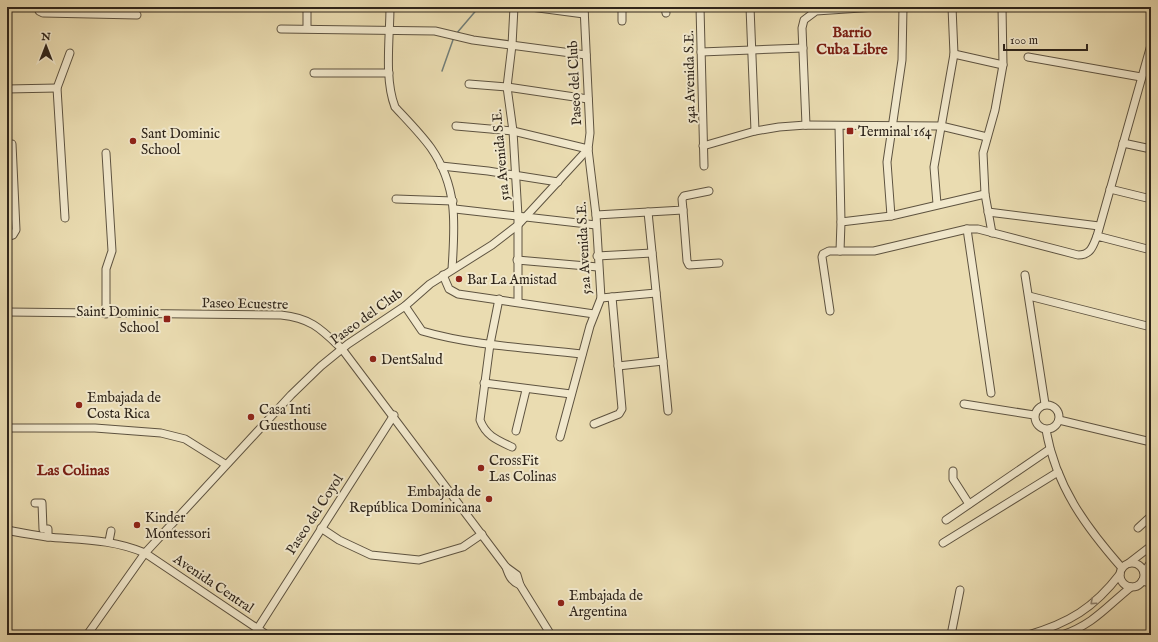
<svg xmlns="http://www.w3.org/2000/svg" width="1158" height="642" font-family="'IM FELL English',serif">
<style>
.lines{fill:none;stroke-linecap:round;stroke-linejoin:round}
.stream{stroke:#717e79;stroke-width:1.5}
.minor-casing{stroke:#5e5340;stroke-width:9}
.minor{stroke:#f1e8cc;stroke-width:7}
.oneway{stroke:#908674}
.poi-dot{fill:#8f2418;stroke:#f1e8cc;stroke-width:1.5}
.labels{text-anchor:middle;stroke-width:4;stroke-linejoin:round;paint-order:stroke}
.street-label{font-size:14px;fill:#2f251b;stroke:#f1e8cc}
.poi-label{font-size:14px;fill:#2f251b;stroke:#f1e8cc;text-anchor:start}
.neighbourhood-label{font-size:15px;font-weight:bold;fill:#7a1f14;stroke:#f1e8cc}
</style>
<rect width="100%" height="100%" fill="#eadcb1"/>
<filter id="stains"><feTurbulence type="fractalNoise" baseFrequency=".005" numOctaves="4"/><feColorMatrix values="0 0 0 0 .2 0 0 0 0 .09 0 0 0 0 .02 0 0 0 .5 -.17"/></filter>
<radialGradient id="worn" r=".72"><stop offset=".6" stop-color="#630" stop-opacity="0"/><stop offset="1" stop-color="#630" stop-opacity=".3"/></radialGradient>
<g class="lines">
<!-- stream -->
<g class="stream">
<polyline points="456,34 479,7"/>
<polyline points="442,71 454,37"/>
</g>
<defs>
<g id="minor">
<polyline points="38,7 39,11 43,13 137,15"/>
<polyline points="307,7 307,28"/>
<path d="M390 7C390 37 384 79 395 107 407 120 421 134 431 148 458 187 455 224 452 269"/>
<polyline points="514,7 512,45 507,87 513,131 518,216 518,301"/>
<polyline points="531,7 584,14"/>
<polyline points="622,7 622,21"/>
<polyline points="665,7 666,13"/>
<polyline points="700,7 704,166"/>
<polyline points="750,7 755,131"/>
<polyline points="281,29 435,31 473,40 586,55"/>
<polyline points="701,52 803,48"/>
<polyline points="954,54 1003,65"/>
<polyline points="1028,57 1141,77"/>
<polyline points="314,73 389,73"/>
<polyline points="469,84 507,87 588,99"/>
<polyline points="7,89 57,88"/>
<polyline points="806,125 802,28 804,20 816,11 876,7"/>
<polyline points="456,126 513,131 588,149"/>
<polyline points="839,126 841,222 891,216 985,194"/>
<polyline points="1123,143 1151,149"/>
<polyline points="703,146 755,131 779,127 806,125 941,126 987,137"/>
<polyline points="106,153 112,251 106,269 106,314"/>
<polyline points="441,166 488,171 558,182"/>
<polyline points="1110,189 1151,199"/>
<polyline points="396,199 453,201"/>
<polyline points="937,204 934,167 954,54 952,7"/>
<polyline points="455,209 596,225"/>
<polyline points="683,210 687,261 689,265 719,263"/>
<polyline points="648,212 668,411"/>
<polyline points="988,212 1099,226"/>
<polyline points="596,215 683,210 682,199 684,196 709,191"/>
<polyline points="891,216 887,162 902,60 903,7"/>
<polyline points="65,218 57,88 70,53"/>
<polyline points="967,229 991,393"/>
<polyline points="992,233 985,194 983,153 995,110 1003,65 1002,7"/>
<polyline points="1097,236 1151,45"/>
<polyline points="7,237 13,235 16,230 12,144"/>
<polyline points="840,251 841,222"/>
<polyline points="597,256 652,253"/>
<polyline points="517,260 598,267"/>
<polyline points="443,275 449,289 458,294 594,314"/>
<polyline points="1025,275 1045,404"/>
<polyline points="1029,296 1151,327"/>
<polyline points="601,298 656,293"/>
<path d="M499 299 490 344 480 420C486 436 497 440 512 447"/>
<path d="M405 306 422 331C473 346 530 348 582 354"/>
<path d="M830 311 822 257 823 254 829 251H874L967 229H978L1078 255C1091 255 1093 246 1097 236L1151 250"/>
<path d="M7 312 281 315C311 318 321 329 342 349L506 567 517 575 520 585 551 635"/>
<polyline points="618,366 663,361"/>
<polyline points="484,383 571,394"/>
<polyline points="964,404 1034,415"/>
<circle cx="1047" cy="417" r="12"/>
<polyline points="1059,420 1151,442"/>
<polyline points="594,424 619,414 622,409 612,297"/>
<polyline points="7,428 95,428 161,433 185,439 225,464"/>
<path d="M1046 430C1056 486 1085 526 1122 568"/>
<polyline points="516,431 526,390"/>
<polyline points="560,437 590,326 601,298 596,215 588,149 590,133 584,7"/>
<polyline points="953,471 953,479 969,504"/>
<polyline points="35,503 42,503 43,529 48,529 48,537"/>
<polyline points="946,520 1050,449"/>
<polyline points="321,528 339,540 371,555 419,560 463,547 482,534"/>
<polyline points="1138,528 1151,516"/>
<path d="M7 530C20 533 34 535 47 537 82 540 112 539 145 553L267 635"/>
<polyline points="109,541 111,531"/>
<polyline points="943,543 1058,472"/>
<polyline points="1129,563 1151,546"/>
<circle cx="1132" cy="575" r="12"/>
<path d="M506 567C509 576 511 581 520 585"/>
<polyline points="1144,572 1151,562"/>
<polyline points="1142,581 1151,583"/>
<polyline points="258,628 394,415"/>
<polyline points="87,635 145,553 291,395 321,366 348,344 405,306 430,284 492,245 518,225 588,149"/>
<polyline points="951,635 960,590"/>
<path d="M1028 635C1069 623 1094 608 1120 574"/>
<path d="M1062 635C1094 624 1106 607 1131 587"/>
</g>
</defs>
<!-- minor casing -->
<use href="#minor" class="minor-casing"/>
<!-- minor -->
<use href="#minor" class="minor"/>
</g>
<!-- one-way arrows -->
<defs><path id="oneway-chevron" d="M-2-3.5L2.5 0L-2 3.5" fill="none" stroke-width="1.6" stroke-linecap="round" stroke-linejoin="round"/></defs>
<use class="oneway" href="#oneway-chevron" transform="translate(1093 602) rotate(138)"/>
<!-- markers -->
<g class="poi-dot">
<rect x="846" y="127" width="8" height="8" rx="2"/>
<circle cx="133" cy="141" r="4"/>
<circle cx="459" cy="279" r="4"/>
<rect x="163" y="315" width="8" height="8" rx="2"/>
<circle cx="373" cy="359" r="4"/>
<circle cx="79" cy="405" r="4"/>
<circle cx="251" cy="417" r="4"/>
<circle cx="481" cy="468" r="4"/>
<circle cx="489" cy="499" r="4"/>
<circle cx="137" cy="525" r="4"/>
<circle cx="561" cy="603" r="4"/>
</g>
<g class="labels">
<!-- street labels -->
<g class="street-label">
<text transform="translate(689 77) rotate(-91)" y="5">54a Avenida S.E.</text>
<text transform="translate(574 83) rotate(-93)" y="5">Paseo del Club</text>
<text transform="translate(500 155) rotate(-95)" y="5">51a Avenida S.E.</text>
<text transform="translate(583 248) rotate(-93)" y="5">52a Avenida S.E.</text>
<text transform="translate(245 303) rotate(1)" y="5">Paseo Ecuestre</text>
<text transform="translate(366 316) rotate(-36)" y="5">Paseo del Club</text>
<text transform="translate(314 514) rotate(-57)" y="5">Paseo del Coyol</text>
<text transform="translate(214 583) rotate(34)" y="5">Avenida Central</text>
</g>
<!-- poi labels -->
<g class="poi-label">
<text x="858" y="136">Terminal 164</text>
<text x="141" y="138">Sant Dominic<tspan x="141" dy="16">School</tspan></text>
<text x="467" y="284">Bar La Amistad</text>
<text x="159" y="316" text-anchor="end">Saint Dominic<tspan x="159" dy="16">School</tspan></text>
<text x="381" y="364">DentSalud</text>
<text x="87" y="402">Embajada de<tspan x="87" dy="16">Costa Rica</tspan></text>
<text x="259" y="414">Casa Inti<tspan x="259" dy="16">Guesthouse</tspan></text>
<text x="489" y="465">CrossFit<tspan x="489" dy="16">Las Colinas</tspan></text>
<text x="481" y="496" text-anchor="end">Embajada de<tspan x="481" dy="16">República Dominicana</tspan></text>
<text x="145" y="522">Kinder<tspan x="145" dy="16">Montessori</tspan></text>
<text x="569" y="600">Embajada de<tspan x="569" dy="16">Argentina</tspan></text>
</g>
<!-- neighbourhood labels -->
<g class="neighbourhood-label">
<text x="852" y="37">Barrio<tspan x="852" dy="17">Cuba Libre</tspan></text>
<text x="73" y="475">Las Colinas</text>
</g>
</g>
<!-- margin -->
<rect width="1158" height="642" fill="none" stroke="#eadcb1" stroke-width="24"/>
<rect x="8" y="8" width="1142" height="626" fill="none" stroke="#2f251b" stroke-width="2"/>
<rect x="12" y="12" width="1134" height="618" fill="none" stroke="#2f251b"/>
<!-- north arrow -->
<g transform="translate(46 46)" stroke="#f1e8cc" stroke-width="3" paint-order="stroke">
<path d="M0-3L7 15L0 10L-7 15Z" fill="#2f251b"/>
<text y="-6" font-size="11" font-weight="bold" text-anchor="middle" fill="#2f251b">N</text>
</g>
<!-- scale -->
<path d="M1004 44v6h83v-6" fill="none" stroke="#2f251b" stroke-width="2"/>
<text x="1010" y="44" font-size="12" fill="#2f251b" stroke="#f1e8cc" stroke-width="3" paint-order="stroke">100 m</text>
<rect width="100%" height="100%" filter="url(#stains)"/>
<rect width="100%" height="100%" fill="url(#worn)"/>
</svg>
